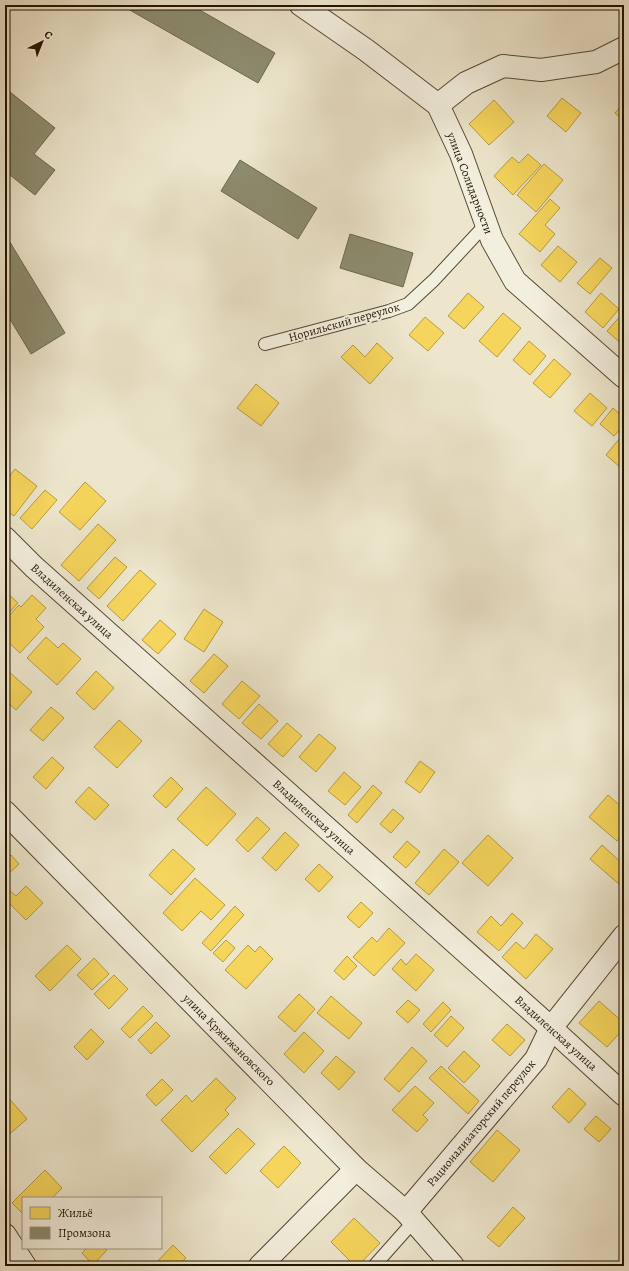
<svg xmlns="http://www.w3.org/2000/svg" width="629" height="1271" font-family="Alegreya,serif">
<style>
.homes{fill:#f6d55c;stroke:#b69b40}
.industry{fill:#8c8c6e;stroke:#6c684d}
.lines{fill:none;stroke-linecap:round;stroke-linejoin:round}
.service-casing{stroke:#554833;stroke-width:14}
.minor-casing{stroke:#554833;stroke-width:24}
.service{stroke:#f3efde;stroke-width:12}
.minor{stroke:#f3efde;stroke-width:22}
.labels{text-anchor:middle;stroke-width:4;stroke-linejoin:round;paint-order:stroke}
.street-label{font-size:12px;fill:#221300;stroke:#f3efde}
</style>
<rect width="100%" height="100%" fill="#ede6cc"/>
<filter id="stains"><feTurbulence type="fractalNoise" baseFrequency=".005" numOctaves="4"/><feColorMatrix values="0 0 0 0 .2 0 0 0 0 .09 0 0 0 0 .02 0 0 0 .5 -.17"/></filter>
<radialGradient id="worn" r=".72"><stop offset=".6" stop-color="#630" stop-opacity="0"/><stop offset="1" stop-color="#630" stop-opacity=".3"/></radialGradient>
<!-- homes -->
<g class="homes">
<polygon points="562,98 581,113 566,132 547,116"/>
<polygon points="494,100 514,122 489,145 469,124"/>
<polygon points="624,102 624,121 615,113"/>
<polygon points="528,154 541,165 513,195 494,176 512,157 519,163"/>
<polygon points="544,164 563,180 536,212 517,195"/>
<polygon points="550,199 560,208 545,225 555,234 540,252 519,234"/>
<polygon points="558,246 577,262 560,282 541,265"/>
<polygon points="600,258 612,268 590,294 577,283"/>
<polygon points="468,293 484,307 464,329 448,316"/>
<polygon points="601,293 619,309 603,328 585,312"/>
<polygon points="624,312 624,346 607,331"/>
<polygon points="503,313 521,328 497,357 479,341"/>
<polygon points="425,317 444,333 428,351 409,335"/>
<polygon points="529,341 546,356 530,375 513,360"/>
<polygon points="377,343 393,358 370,384 341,357 353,345 365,357"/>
<polygon points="554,359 571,374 550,398 533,383"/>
<polygon points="256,384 279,403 261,426 237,408"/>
<polygon points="590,393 607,408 592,426 574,411"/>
<polygon points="613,408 624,418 624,425 614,436 600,424"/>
<polygon points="624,433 624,463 620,467 606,455"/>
<polygon points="15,469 37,486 14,516 5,510 5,482"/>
<polygon points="85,482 106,501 80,530 59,512"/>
<polygon points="45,490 57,500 32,529 20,518"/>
<polygon points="98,524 116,540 79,581 61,565"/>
<polygon points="115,557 127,567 99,599 87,588"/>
<polygon points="140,570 156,584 123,621 107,606"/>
<polygon points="6,592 18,603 5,617 5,593"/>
<polygon points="32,595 46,608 36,619 44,627 20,653 5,639 5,620 19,605 21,607"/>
<polygon points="204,609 223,622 204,652 184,639"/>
<polygon points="160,620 176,634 158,654 142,640"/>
<polygon points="46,637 58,648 63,643 81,659 57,685 27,658"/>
<polygon points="214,654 228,666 204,693 190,681"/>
<polygon points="8,671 32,692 16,710 5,700 5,674"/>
<polygon points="96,671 114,688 94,710 76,693"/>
<polygon points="242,681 260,696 239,719 222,704"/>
<polygon points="259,704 278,721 261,739 242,723"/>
<polygon points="51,707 64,718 43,741 30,730"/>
<polygon points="119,720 142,741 117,768 94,747"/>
<polygon points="287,723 302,736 283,757 268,744"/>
<polygon points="319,734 336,748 316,772 299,757"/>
<polygon points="52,757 64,768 46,789 33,777"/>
<polygon points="420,761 435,772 420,793 405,782"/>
<polygon points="344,772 361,787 345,805 328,791"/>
<polygon points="171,777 183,789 166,808 153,796"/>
<polygon points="373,785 382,793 357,823 348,815"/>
<polygon points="89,787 109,805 95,820 75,802"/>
<polygon points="206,787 236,814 207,846 177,819"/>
<polygon points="608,795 624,809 624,833 617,841 589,817"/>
<polygon points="393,809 404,818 391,833 380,824"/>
<polygon points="257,817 270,829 248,852 236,840"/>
<polygon points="285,832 299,845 276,871 262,858"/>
<polygon points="488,835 513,858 488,886 462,863"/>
<polygon points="407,841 420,852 406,868 393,857"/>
<polygon points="602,845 624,865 624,881 620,885 590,859"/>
<polygon points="173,849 195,869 171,895 149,875"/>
<polygon points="444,849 459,862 429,895 415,883"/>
<polygon points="11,855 19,864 5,877 5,861"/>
<polygon points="319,864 333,877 319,892 305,879"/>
<polygon points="195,878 225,905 211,920 201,911 182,931 163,913"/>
<polygon points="26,886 43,903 26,920 5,899 5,896 10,891 16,896"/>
<polygon points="361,902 373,913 359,928 347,917"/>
<polygon points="235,906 244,915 211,951 202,943"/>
<polygon points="512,913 523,923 499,951 477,932 491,916 501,926"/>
<polygon points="389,928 405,943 374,976 353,957 372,937 377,942"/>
<polygon points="536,934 553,949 526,979 502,957 516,942 524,949"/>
<polygon points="226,940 235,948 223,962 213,953"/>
<polygon points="67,945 81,959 50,991 35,976"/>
<polygon points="248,945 255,952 260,946 273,959 246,989 225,970"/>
<polygon points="416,954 434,970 416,991 392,969 401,959 406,965"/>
<polygon points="347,956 357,966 344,980 334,971"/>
<polygon points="94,958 109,974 92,990 77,975"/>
<polygon points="114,975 128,989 109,1009 94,994"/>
<polygon points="299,994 315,1009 295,1032 278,1017"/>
<polygon points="331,996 362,1023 349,1039 317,1013"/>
<polygon points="408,1000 420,1010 408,1023 396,1012"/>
<polygon points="599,1001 624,1023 624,1028 607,1047 579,1023"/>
<polygon points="443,1002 451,1010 431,1032 423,1024"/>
<polygon points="143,1006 153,1016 130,1038 121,1029"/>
<polygon points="451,1016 464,1028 447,1047 434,1035"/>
<polygon points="156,1022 170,1036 151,1054 138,1040"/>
<polygon points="507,1024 525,1040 510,1056 492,1040"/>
<polygon points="91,1029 104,1042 87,1060 74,1047"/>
<polygon points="304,1032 324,1051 304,1073 284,1054"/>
<polygon points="412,1047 427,1061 399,1092 384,1079"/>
<polygon points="464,1051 480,1066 464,1083 448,1068"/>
<polygon points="336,1056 355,1072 339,1090 321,1073"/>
<polygon points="441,1066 479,1101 468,1114 429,1078"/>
<polygon points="216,1078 236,1098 225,1110 229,1114 192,1152 161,1120 186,1095 192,1102"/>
<polygon points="162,1079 173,1090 156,1106 146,1095"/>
<polygon points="415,1086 434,1103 423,1115 428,1120 417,1132 392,1110"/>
<polygon points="569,1088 586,1104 569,1123 552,1107"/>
<polygon points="5,1094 27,1119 6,1137 5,1136"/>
<polygon points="596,1116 611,1129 599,1142 584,1129"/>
<polygon points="238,1128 255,1144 226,1174 209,1157"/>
<polygon points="497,1130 520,1150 493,1182 470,1162"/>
<polygon points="284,1146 301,1163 278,1188 260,1171"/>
<polygon points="45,1170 62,1188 52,1198 23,1198 23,1214 12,1203"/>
<polygon points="513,1207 525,1218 499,1247 487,1237"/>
<polygon points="354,1218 380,1243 358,1266 355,1266 331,1242"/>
<polygon points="173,1245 186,1258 179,1265 180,1266 153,1266"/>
<polygon points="87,1248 105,1248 107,1250 93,1265 82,1253"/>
</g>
<!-- industry -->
<g class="industry">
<polygon points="121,5 191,5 275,53 258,83"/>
<polygon points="5,88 55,128 34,154 55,170 35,195 5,171"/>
<polygon points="240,160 317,208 298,239 221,191"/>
<polygon points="5,234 65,333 31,354 5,311"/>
<polygon points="350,234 413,253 403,287 340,268"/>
</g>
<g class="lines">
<defs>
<g id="service">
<polyline points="265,344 389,311 408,304 434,280 486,224"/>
<polyline points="374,1266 414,1221"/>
</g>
<g id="minor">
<polyline points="301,5 366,50 438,105 461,154 492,240 515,281 624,377"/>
<polyline points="438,105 466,83 503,66 541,70 596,62 624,48"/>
<polyline points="5,538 34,567 551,1028 624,1095"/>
<polyline points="5,812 356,1169 406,1212 453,1266"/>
<polyline points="406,1212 536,1059 551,1028 624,936"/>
<polyline points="5,1235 25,1266"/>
<polyline points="260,1266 356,1169"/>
</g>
</defs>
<!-- service casing -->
<use href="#service" class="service-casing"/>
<!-- minor casing -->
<use href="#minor" class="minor-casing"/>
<!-- service -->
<use href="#service" class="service"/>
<!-- minor -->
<use href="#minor" class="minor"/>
</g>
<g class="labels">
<!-- street labels -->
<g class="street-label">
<text transform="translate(470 183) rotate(69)" y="4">улица Солидарности</text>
<text transform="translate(344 322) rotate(-16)" y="4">Норильский переулок</text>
<text transform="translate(72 601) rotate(42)" y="4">Владиленская улица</text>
<text transform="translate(314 817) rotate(42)" y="4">Владиленская улица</text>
<text transform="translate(556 1033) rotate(42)" y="4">Владиленская улица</text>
<text transform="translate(229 1040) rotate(45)" y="4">улица Кржижановского</text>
<text transform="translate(481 1123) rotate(-50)" y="4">Рационализаторский переулок</text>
</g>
</g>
<!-- margin -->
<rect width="629" height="1271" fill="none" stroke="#ede6cc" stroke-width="20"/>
<rect x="6" y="6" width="617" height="1259" fill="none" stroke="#221300" stroke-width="2"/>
<rect x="10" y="10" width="609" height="1251" fill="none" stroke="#221300"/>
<!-- legend -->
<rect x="22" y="1197" width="140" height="52" fill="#f3efde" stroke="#9f9785"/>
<rect x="30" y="1207" width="20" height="12" fill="#f6d55c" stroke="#9f9785"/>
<text x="58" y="1217" font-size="12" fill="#221300">Жильё</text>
<rect x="30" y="1227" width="20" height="12" fill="#8c8c6e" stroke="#9f9785"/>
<text x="58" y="1237" font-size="12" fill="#221300">Промзона</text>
<!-- north arrow -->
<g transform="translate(42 42) rotate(43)" stroke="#f3efde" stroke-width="3" paint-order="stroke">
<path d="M0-3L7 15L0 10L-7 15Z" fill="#221300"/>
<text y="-6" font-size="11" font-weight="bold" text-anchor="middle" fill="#221300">С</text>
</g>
<rect width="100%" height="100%" filter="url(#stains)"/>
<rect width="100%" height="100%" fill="url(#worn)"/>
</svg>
